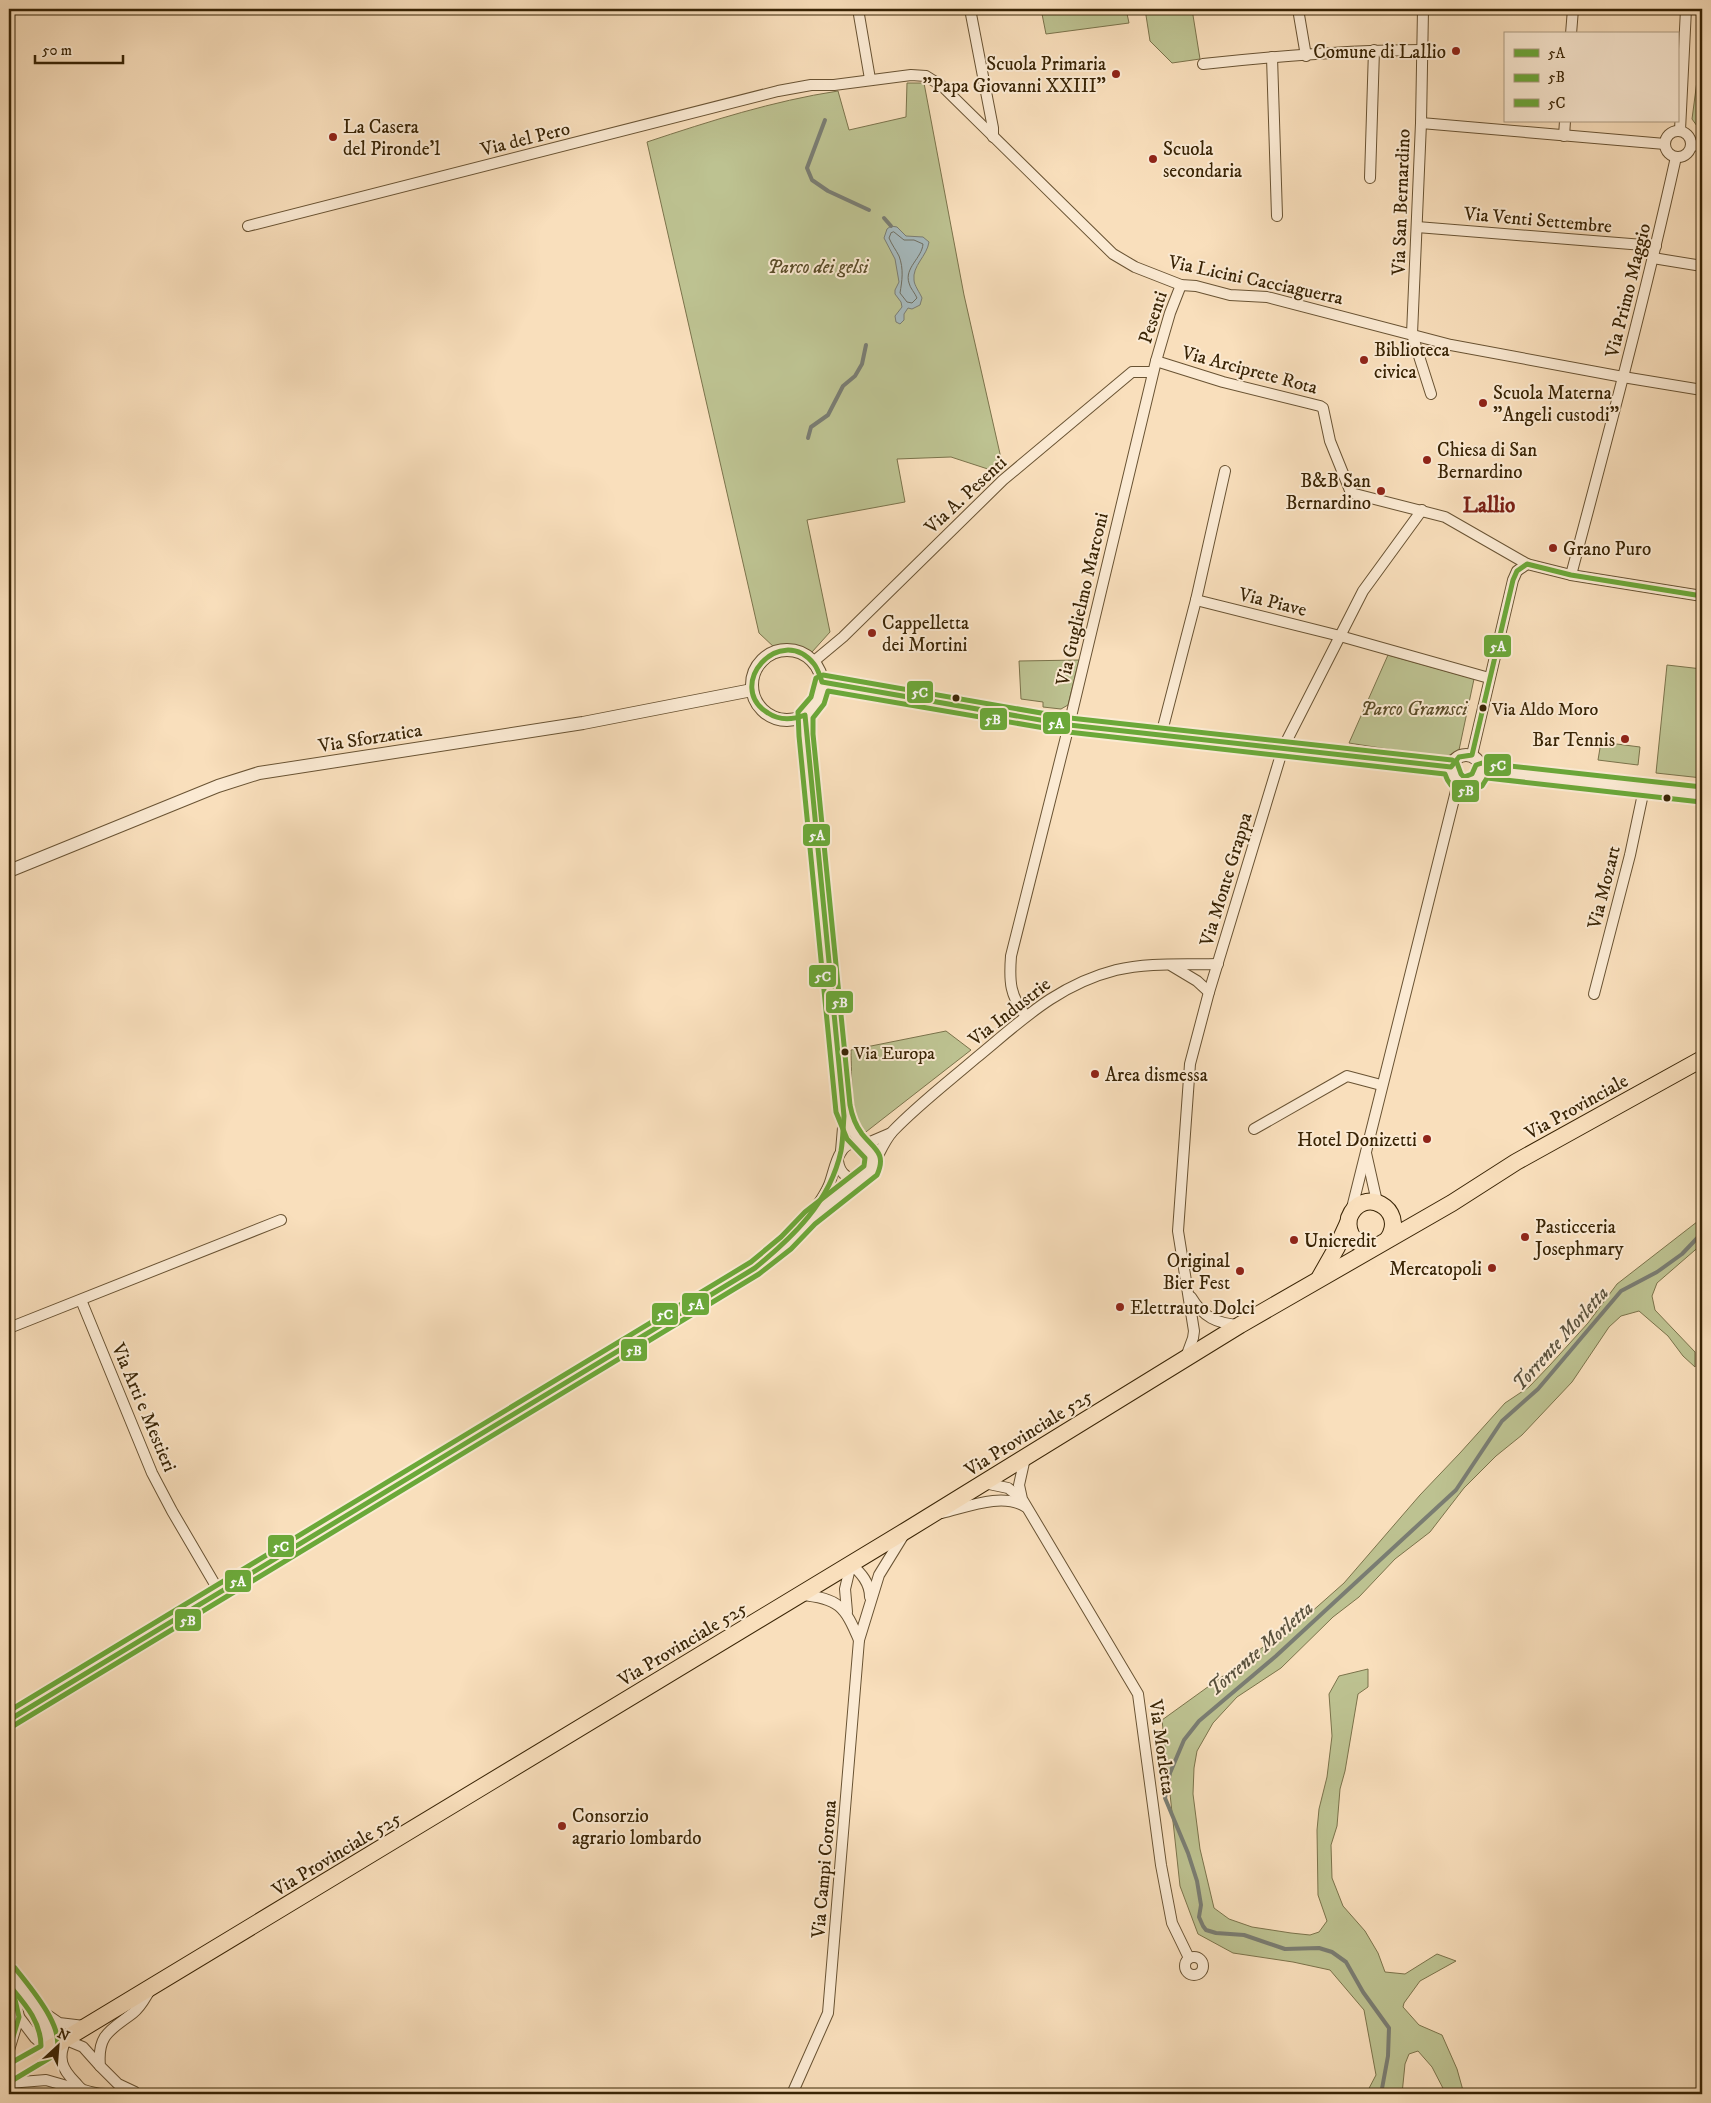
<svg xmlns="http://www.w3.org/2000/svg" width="1711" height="2103" font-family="'IM FELL DW Pica',serif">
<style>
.green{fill:#bdc291;stroke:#7b734b}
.water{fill:#a5b9bd;stroke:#7a7d73}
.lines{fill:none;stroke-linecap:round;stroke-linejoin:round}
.shore{stroke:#6f6e61;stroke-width:1}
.stream{stroke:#7a7d73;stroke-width:4}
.minor-casing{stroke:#695333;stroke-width:12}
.tertiary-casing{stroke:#695333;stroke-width:14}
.primary-casing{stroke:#392405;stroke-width:18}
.minor{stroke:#fbead3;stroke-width:10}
.tertiary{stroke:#fbead3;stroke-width:12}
.primary{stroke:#f9dfbc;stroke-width:16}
.bus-1-casing{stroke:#fbead3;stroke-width:9}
.bus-2-casing{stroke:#fbead3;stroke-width:9}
.bus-3-casing{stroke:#fbead3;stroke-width:9}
.bus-1{stroke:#6ba839;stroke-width:5}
.bus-2{stroke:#6ba839;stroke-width:5}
.bus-3{stroke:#6ba839;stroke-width:5}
.poi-dot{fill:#8f2418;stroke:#fbead3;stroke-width:2}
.bus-dot{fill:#392405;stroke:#fbead3;stroke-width:2}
.labels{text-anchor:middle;stroke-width:4;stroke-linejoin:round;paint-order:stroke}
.bus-label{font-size:18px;fill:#392405;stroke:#fbead3;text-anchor:start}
.poi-label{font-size:19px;fill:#392405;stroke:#fbead3;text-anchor:start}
.street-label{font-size:19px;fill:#392405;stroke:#fbead3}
.park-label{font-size:19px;font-style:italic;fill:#5a4c28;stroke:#fbead3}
.water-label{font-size:20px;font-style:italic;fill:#59513c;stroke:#fbead3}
.quarter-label{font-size:21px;font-weight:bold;fill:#7a1f14;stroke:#fbead3}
.line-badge{stroke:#fbead3;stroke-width:2}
.badge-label{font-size:14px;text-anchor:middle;font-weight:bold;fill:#fff}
</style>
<rect width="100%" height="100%" fill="#f9dfbc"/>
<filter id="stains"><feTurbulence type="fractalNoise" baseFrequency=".004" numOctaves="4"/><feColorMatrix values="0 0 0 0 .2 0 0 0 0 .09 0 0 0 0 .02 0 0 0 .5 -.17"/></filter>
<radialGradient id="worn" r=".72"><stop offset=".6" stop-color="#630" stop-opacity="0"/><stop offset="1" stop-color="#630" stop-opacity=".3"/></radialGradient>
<!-- green -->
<g class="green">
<polygon points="1041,9 1126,9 1129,23 1046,34"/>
<polygon points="1145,9 1192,9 1200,59 1172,63 1150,41"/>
<polygon points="1700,58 1702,59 1702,133 1692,119"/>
<path d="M907 83H924L964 295 1003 467 997 472 951 457 897 459 905 502 807 520 830 632 812 652 796 648 776 649 759 633 647 142C710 121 773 101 838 91L849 130 906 117Z"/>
<polygon points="1388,655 1474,679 1459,750 1444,758 1349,743"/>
<polygon points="1079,660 1068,705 1061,709 1043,707 1043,702 1021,699 1019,661"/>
<polygon points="1667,665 1702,669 1702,778 1656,773"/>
<polygon points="1601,742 1640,747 1638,765 1598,760"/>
<path d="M946 1031 971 1050 862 1135C850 1108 852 1079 851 1050Z"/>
<polygon points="1702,1218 1702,1244 1657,1283 1652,1296 1655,1310 1695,1352 1695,1367 1683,1356 1668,1336 1639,1311 1621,1316 1609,1327 1572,1382 1522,1435 1496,1456 1464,1488 1430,1532 1395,1559 1359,1597 1333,1617 1281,1668 1237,1697 1213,1723 1197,1751 1194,1768 1193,1794 1200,1849 1214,1908 1229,1919 1252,1927 1291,1933 1310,1935 1319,1932 1327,1921 1318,1895 1317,1830 1319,1809 1327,1777 1332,1736 1329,1694 1339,1676 1368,1669 1368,1687 1358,1694 1345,1771 1340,1789 1337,1826 1331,1845 1332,1878 1343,1906 1365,1931 1378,1953 1385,1972 1405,1974 1437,1954 1456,1961 1420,1981 1404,2003 1403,2007 1419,2025 1442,2035 1457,2069 1464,2094 1446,2094 1432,2067 1418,2051 1409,2054 1405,2064 1402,2094 1366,2094 1376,2075 1364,2010 1330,1970 1293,1962 1233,1953 1198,1934 1180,1886 1162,1720 1309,1614 1344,1583 1420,1495 1460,1453 1505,1403 1529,1387 1550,1365 1588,1323 1617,1284"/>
</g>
<!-- water -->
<path class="water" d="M891 226 897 227 906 236 923 237 929 242C927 256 912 266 914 280 914 285 920 293 922 298L920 305 912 309 908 308 904 314V320L900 324 896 322 895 316 902 307 901 302 895 294V290L899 282 895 259 884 238 887 229Z"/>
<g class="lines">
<!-- shore -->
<path class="shore" d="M894 232 904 240H914L923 244C922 258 904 268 909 283 910 288 915 293 917 298L912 303 907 302 900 293C902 281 904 269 899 256 896 250 892 245 889 238L891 233Z"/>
<!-- stream -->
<g class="stream">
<polyline points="825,120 807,168 812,180 828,191 869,210"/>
<polyline points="884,218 891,226"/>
<polyline points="808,438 811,427 828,415 843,386 855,376 862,364 866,345"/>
<polyline points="1381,2094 1388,2056 1389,2028 1363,1992 1346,1962 1332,1952 1319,1948 1285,1949 1244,1935 1216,1933 1206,1930 1203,1926 1199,1917 1201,1905 1197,1881 1188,1853 1165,1798 1170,1773 1184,1740 1199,1721 1276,1656 1456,1490 1502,1421 1538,1389 1621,1291 1657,1272 1682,1254 1702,1233"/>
</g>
<defs>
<g id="minor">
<polyline points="858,9 870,79"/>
<polyline points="970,9 993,128 993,137"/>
<polyline points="1298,9 1306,56"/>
<polyline points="1423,9 1421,123 1412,334 1431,394"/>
<polyline points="1571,34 1573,9"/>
<polyline points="1272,57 1277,216"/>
<path d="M1203 64C1276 56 1349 50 1423 50"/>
<polyline points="1421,123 1665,144"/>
<polyline points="1680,130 1686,9"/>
<circle cx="1678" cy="144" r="13"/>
<polyline points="1564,136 1565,121"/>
<polyline points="1691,145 1702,146"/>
<polyline points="1370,178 1374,50"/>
<polyline points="248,226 778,91 811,85 834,85 911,75 926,76 942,86 1113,254 1135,267 1181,285 1196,286 1230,295 1267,297 1451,345 1623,377 1702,390"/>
<polyline points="1417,227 1656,246"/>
<polyline points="1653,258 1702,266"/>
<polyline points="1156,361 1223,382 1320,406 1323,408 1330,441 1351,493 1445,517 1527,564 1571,575 1702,596"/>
<path d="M1571 575C1608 436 1645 297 1676 157"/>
<polyline points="1196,600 1340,636 1489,678"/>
<polyline points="813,662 843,637 1003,480 1132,372 1153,372"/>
<polyline points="805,715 844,1116 841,1151"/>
<polyline points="1161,735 1196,600 1225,471"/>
<polyline points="1472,755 1513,580 1517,571 1527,564"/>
<polyline points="1172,966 1197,981 1209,992"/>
<polyline points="1594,994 1630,855 1644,789"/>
<path d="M1026 1016C1010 996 1009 982 1011 956L1069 725 1156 361 1170 313 1181 285"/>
<polyline points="844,1116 861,1144"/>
<polyline points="1254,1129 1347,1076 1381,1085"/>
<polyline points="863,1145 891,1133"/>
<polyline points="1366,1153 1377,1202"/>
<path d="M838 1161C840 1175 850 1182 864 1177"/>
<path d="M813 1212C818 1204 825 1195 829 1185 833 1175 835 1161 841 1152 851 1134 877 1148 872 1166"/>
<polyline points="1351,1212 1458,783"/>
<path d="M1191 1297C1203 1317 1217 1324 1240 1325"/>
<polyline points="81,1300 152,1473 172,1511 220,1593"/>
<polyline points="9,1328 281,1220"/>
<polyline points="1186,1357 1193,1338 1194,1331 1178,1231 1190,1064 1209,992 1283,748 1363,591 1422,510"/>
<polyline points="1025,1458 1019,1485 1022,1499 1138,1694 1161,1865 1172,1923 1189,1958"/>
<polyline points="984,1483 1008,1488 1021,1498"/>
<path d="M942 1513C967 1507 1003 1492 1026 1507"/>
<path d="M801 1595C839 1598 845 1607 859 1640"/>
<path d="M847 1612 845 1589 851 1564C861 1573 870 1583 870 1597"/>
<path d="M9 1720 755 1268 786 1243 810 1218 865 1176C877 1163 881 1144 893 1131 918 1105 948 1082 976 1058 1021 1021 1057 985 1116 970 1149 962 1184 965 1218 964"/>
<circle cx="1194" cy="1966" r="9"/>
<path d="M9 1973C27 1996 52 2018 49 2050"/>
<polyline points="40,2010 59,2023 84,2026"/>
<polyline points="19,2017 35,2038 49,2050"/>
<polyline points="9,2050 19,2017 11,1978"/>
<path d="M100 2066 83 2047 66 2040C57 2058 62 2069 75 2082 78 2085 80 2089 84 2090 100 2096 122 2094 139 2094"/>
<polyline points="9,2083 46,2080 81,2090"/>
<path d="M135 2092 118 2084 100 2066C97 2034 111 2030 133 2013 141 2007 145 1998 150 1990"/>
<polyline points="792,2094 828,2013 859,1640 879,1575 903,1536"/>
</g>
<g id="tertiary">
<circle cx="787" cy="685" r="35"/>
<polyline points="822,682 1069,725 1451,767"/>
<circle cx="1466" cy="770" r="15"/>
<polyline points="1482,770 1702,795"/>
<polyline points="9,871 218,786 259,773 583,723 752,690"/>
</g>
<g id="primary">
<path d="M1376 1246C1358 1248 1346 1236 1349 1218 1362 1184 1408 1209 1388 1239"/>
<polyline points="1320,1277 1337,1247 1348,1223"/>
<polyline points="9,2073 907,1530 1240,1325 1452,1203 1516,1162 1702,1059"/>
</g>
</defs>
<!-- minor casing -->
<use href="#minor" class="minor-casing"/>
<!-- tertiary casing -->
<use href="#tertiary" class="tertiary-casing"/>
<!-- primary casing -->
<use href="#primary" class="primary-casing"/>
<!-- minor -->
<use href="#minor" class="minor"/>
<!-- tertiary -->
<use href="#tertiary" class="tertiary"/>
<!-- primary -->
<use href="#primary" class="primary"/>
<defs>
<g id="bus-1">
<path d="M9 1720 755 1268C793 1237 830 1202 841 1151 843 1140 843 1128 844 1116L805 715C792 720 780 721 768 713 724 686 780 622 814 664 818 669 820 676 822 682L1069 725 1451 767 1459 757 1472 755 1513 580 1517 571 1527 564 1571 575 1702 596"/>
<polyline points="9,1973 19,2017 9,2050"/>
</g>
<g id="bus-2">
<path d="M13 1726 759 1274 791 1249 815 1224 877 1175C887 1153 874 1149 862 1134 856 1126 852 1116 850 1105L813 734V718L824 704 828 691 1068 732 1445 774C1451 793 1465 794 1482 786L1487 778 1701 802"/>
<path d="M9 1985C24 2003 41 2021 41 2046L9 2064"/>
</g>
<g id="bus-3">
<polyline points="9,1711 751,1262 781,1237 805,1212 864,1166 865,1158 847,1139 836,1112 799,736 798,712 811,697 816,678 823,675 1070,718 1452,760 1457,763 1461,774 1464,777 1472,774 1476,765 1482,763 1702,787"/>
<path d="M13 2080 53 2056C72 2034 28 1985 15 1968"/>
</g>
</defs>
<!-- bus-1 casing -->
<use href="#bus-1" class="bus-1-casing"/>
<!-- bus-2 casing -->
<use href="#bus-2" class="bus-2-casing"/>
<!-- bus-3 casing -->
<use href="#bus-3" class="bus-3-casing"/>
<!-- bus-1 -->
<use href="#bus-1" class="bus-1"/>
<!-- bus-2 -->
<use href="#bus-2" class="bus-2"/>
<!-- bus-3 -->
<use href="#bus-3" class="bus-3"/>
</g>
<!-- markers -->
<g class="poi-dot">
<circle cx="1456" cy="51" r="5"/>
<circle cx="1116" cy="74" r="5"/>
<circle cx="333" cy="137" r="5"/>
<circle cx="1153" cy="159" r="5"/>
<circle cx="1364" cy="360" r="5"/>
<circle cx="1483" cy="403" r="5"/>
<circle cx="1427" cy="460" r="5"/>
<circle cx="1381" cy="491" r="5"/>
<circle cx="1553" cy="548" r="5"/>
<circle cx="872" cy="633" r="5"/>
<circle cx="1625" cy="739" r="5"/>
<circle cx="1095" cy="1074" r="5"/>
<circle cx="1427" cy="1139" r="5"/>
<circle cx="1525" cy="1237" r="5"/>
<circle cx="1294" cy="1240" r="5"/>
<circle cx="1492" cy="1268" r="5"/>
<circle cx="1240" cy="1271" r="5"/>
<circle cx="1120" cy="1307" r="5"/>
<circle cx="562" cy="1826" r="5"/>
</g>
<g class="bus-dot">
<circle cx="956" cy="698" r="4.5"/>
<circle cx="1483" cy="708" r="4.5"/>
<circle cx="1667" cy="798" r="4.5"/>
<circle cx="845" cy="1052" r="4.5"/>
</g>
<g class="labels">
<!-- bus labels -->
<g class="bus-label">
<text x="1492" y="715">Via Aldo Moro</text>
<text x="854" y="1059">Via Europa</text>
</g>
<!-- poi labels -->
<g class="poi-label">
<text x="1446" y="58" text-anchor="end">Comune di Lallio</text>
<text x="1106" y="70" text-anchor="end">Scuola Primaria<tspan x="1106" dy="22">"Papa Giovanni XXIII"</tspan></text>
<text x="343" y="133">La Casera<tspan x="343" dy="22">del Pironde'l</tspan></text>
<text x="1163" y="155">Scuola<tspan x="1163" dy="22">secondaria</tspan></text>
<text x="1374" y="356">Biblioteca<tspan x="1374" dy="22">civica</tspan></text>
<text x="1493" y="399">Scuola Materna<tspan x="1493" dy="22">"Angeli custodi"</tspan></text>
<text x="1437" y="456">Chiesa di San<tspan x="1437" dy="22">Bernardino</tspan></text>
<text x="1371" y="487" text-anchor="end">B&amp;B San<tspan x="1371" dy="22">Bernardino</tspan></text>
<text x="1563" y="555">Grano Puro</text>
<text x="882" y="629">Cappelletta<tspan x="882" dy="22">dei Mortini</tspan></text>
<text x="1615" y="746" text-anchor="end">Bar Tennis</text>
<text x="1105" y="1081">Area dismessa</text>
<text x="1417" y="1146" text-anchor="end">Hotel Donizetti</text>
<text x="1535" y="1233">Pasticceria<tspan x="1535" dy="22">Josephmary</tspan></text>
<text x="1304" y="1247">Unicredit</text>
<text x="1230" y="1267" text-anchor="end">Original<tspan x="1230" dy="22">Bier Fest</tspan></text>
<text x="1482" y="1275" text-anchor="end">Mercatopoli</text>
<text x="1130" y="1314">Elettrauto Dolci</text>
<text x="572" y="1822">Consorzio<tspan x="572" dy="22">agrario lombardo</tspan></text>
</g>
<!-- street labels -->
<g class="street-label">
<text transform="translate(525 138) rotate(-14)" y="7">Via del Pero</text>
<text transform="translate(1400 202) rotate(-88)" y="7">Via San Bernardino</text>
<text transform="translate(1538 219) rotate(5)" y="7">Via Venti Settembre</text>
<text transform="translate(1256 279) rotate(12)" y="7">Via Licini Cacciaguerra</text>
<text transform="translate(1627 290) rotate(-76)" y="7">Via Primo Maggio</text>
<text transform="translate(1152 317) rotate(-72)" y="7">Pesenti</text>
<text transform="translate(1250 369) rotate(15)" y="7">Via Arciprete Rota</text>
<text transform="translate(965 494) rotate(-43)" y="7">Via A. Pesenti</text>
<text transform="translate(1081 599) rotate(-77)" y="7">Via Guglielmo Marconi</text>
<text transform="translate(1273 601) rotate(14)" y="7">Via Piave</text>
<text transform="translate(370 737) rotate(-9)" y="7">Via Sforzatica</text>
<text transform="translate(1225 879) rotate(-73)" y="7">Via Monte Grappa</text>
<text transform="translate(1603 887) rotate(-76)" y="7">Via Mozart</text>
<text transform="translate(1009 1011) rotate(-38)" y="7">Via Industrie</text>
<text transform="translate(1576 1106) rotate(-29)" y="7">Via Provinciale</text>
<text transform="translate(145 1407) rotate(67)" y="7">Via Arti e Mestieri</text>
<text transform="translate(1028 1432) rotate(-32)" y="7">Via Provinciale 525</text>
<text transform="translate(682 1643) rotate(-31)" y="7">Via Provinciale 525</text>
<text transform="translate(1163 1747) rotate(82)" y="7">Via Morletta</text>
<text transform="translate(336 1853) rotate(-31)" y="7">Via Provinciale 525</text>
<text transform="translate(823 1869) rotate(-85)" y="7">Via Campi Corona</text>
</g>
<!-- park labels -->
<g class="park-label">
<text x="818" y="273">Parco dei gelsi</text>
<text x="1414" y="715">Parco Gramsci</text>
</g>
<!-- water labels -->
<g class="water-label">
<text transform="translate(1560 1338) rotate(-48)" y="7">Torrente Morletta</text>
<text transform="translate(1260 1648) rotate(-41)" y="7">Torrente Morletta</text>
</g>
<!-- quarter labels -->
<g class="quarter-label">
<text x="1489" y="512">Lallio</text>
</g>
</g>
<g class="line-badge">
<rect x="1483" y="634" width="29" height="24" rx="5" fill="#6ba839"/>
<rect x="906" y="680" width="28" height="24" rx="5" fill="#6ba839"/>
<rect x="979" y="707" width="29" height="24" rx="5" fill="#6ba839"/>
<rect x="1042" y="711" width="29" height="24" rx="5" fill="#6ba839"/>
<rect x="1483" y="753" width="29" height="24" rx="5" fill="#6ba839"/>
<rect x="1451" y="779" width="29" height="24" rx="5" fill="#6ba839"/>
<rect x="802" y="823" width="29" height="24" rx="5" fill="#6ba839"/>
<rect x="808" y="964" width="29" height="24" rx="5" fill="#6ba839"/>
<rect x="825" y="990" width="29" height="24" rx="5" fill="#6ba839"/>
<rect x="681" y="1292" width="29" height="24" rx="5" fill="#6ba839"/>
<rect x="651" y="1302" width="28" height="24" rx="5" fill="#6ba839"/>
<rect x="620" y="1338" width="28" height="24" rx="5" fill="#6ba839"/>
<rect x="267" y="1534" width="28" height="24" rx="5" fill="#6ba839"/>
<rect x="224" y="1569" width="28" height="24" rx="5" fill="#6ba839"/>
<rect x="174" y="1608" width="28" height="24" rx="5" fill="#6ba839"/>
</g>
<g class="badge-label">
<text x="1498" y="651">5A</text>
<text x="920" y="697">5C</text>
<text x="993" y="724">5B</text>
<text x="1056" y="728">5A</text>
<text x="1498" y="770">5C</text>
<text x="1466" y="795">5B</text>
<text x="817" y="840">5A</text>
<text x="823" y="981">5C</text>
<text x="840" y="1007">5B</text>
<text x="696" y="1309">5A</text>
<text x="665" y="1319">5C</text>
<text x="634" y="1355">5B</text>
<text x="281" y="1551">5C</text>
<text x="238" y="1586">5A</text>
<text x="188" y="1625">5B</text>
</g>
<!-- margin -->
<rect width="1711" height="2103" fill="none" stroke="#f9dfbc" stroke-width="30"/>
<rect x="10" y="10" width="1691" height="2083" fill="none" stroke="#392405" stroke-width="2.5"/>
<rect x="15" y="15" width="1681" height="2073" fill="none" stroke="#392405"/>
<!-- legend -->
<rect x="1504" y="32" width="175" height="90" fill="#fbead3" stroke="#ad9b81"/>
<rect x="1514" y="49" width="25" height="8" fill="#6ba839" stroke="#ad9b81"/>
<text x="1548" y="58" font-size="15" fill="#392405">5A</text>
<rect x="1514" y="74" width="25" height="8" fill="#6ba839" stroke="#ad9b81"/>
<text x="1548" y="82" font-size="15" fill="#392405">5B</text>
<rect x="1514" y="99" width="25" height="8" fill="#6ba839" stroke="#ad9b81"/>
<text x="1548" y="108" font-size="15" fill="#392405">5C</text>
<!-- north arrow -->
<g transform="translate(58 2046) rotate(26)" stroke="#fbead3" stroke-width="4" paint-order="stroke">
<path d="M0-4L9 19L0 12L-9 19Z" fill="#392405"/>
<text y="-8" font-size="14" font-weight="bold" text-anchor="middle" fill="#392405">N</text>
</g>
<!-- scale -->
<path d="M35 55v8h88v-8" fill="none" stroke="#392405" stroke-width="2.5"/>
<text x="42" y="55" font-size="15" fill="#392405" stroke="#fbead3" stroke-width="4" paint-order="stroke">50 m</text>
<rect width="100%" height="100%" filter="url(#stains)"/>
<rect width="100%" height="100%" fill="url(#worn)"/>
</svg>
